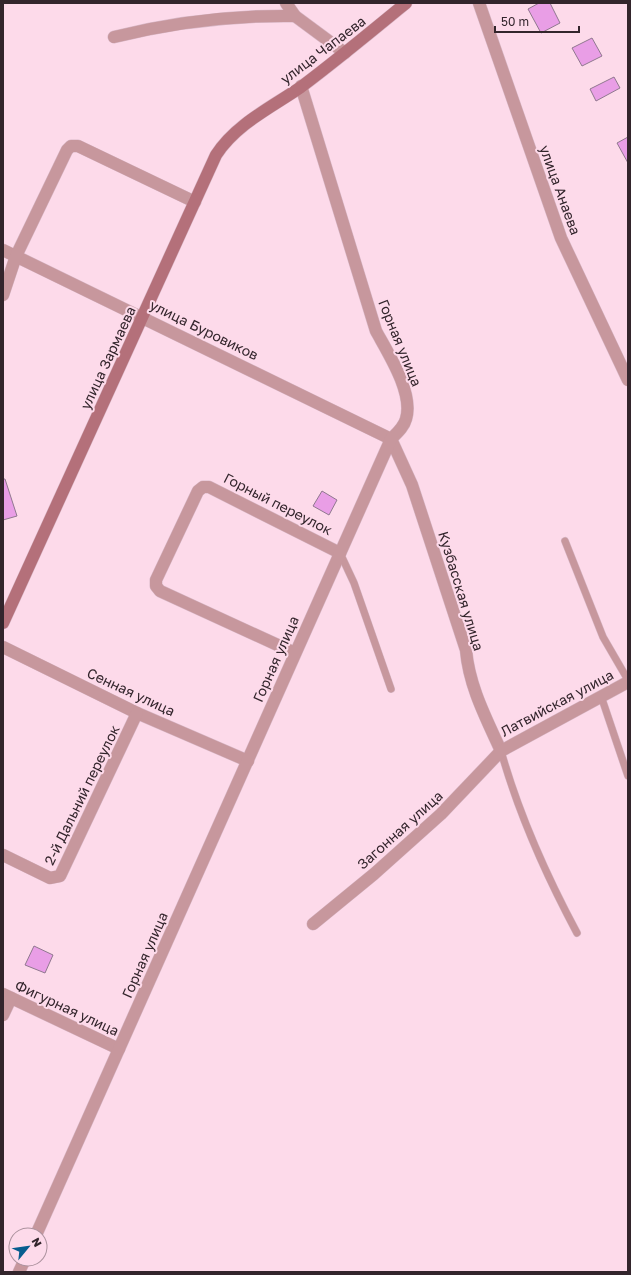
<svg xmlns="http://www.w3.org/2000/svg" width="631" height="1275" font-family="'Golos Text',sans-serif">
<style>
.building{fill:#e99ee6;stroke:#90788f}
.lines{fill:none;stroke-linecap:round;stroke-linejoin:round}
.lane-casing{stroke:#d9b9c8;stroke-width:8}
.street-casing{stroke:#d9b9c8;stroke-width:13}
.secondary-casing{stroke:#d9b9c8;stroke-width:13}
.lane{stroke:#c7979d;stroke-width:7}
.street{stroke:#c7979d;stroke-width:12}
.secondary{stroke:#b4707a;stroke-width:12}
.labels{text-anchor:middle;stroke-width:4;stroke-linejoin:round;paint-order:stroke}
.street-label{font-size:14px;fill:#33252c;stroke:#fddaea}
</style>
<rect width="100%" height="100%" fill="#fddaea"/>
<!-- building -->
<g class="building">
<polygon points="539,3 550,3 560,23 541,33 528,9"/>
<polygon points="592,38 602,56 582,66 572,48"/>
<polygon points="614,77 620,88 596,101 590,89"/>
<polygon points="628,137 628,163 617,143"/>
<polygon points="3,479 5,479 17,516 3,520"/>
<polygon points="322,491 337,500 329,515 313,506"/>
<polygon points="34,946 53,955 45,973 25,965"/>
</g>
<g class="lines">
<defs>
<g id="lane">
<polyline points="565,541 603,637 628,680"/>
<polyline points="340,553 354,583 391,689"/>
<polyline points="601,696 628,776"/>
<path d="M501 751C519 815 546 875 577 933"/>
</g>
<g id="street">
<polyline points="286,3 295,16 345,53"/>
<polyline points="479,3 561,238 628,380"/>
<path d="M114 37C174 22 234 15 295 16"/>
<path d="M3 250 391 439 412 485 466 650C469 686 486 718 501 751"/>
<polyline points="3,295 16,256 67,150 71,146 78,146 195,202"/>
<polyline points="3,647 137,713 248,761"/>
<polyline points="295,653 160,591 156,586 156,580 198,491 203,487 209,487 340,553"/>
<polyline points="3,855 50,878 60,876 137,713"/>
<polyline points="313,924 374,874 441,814 501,751 628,682"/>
<polyline points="3,994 119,1049"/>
<polyline points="3,1015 11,998"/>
<path d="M36 1235 391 439C397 433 404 427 406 419 414 393 388 353 376 331L301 86"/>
<polyline points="19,1272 25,1259"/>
</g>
<path id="secondary" d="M3 623 216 155C236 124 272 107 301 87 337 60 372 31 406 3"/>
</defs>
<!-- lane casing -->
<use href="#lane" class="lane-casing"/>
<!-- street casing -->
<use href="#street" class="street-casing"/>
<!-- secondary casing -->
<use href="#secondary" class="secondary-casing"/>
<!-- lane -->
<use href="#lane" class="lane"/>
<!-- street -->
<use href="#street" class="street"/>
<!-- secondary -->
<use href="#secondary" class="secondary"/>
</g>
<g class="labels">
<!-- street labels -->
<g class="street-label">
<text transform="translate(323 50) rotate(-37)" y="5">улица Чапаева</text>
<text transform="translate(560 190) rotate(70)" y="5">улица Анаева</text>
<text transform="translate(204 330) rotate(26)" y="5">улица Буровиков</text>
<text transform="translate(400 343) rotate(68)" y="5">Горная улица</text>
<text transform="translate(108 358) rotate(-65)" y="5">улица Зармаева</text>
<text transform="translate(278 504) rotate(27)" y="5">Горный переулок</text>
<text transform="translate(461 591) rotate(73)" y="5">Кузбасская улица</text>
<text transform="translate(276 659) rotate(-66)" y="5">Горная улица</text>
<text transform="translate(131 692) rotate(25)" y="5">Сенная улица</text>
<text transform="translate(557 703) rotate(-28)" y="5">Латвийская улица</text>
<text transform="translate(82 795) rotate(-64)" y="5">2-й Дальний переулок</text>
<text transform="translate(400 830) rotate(-42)" y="5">Загонная улица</text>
<text transform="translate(145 955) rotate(-66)" y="5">Горная улица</text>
<text transform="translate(67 1008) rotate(25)" y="5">Фигурная улица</text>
</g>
</g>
<!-- border -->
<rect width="631" height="1275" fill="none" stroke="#33252c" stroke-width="8"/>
<!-- north arrow -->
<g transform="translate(28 1247) rotate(61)"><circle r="19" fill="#fddaea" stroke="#ac929e"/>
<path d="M0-3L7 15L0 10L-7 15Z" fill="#075d8f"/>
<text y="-6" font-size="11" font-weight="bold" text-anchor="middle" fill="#33252c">N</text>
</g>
<!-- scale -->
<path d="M495 26v6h84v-6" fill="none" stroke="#33252c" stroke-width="2"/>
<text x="501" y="26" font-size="12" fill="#33252c" stroke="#fddaea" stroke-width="3" paint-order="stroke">50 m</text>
</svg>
